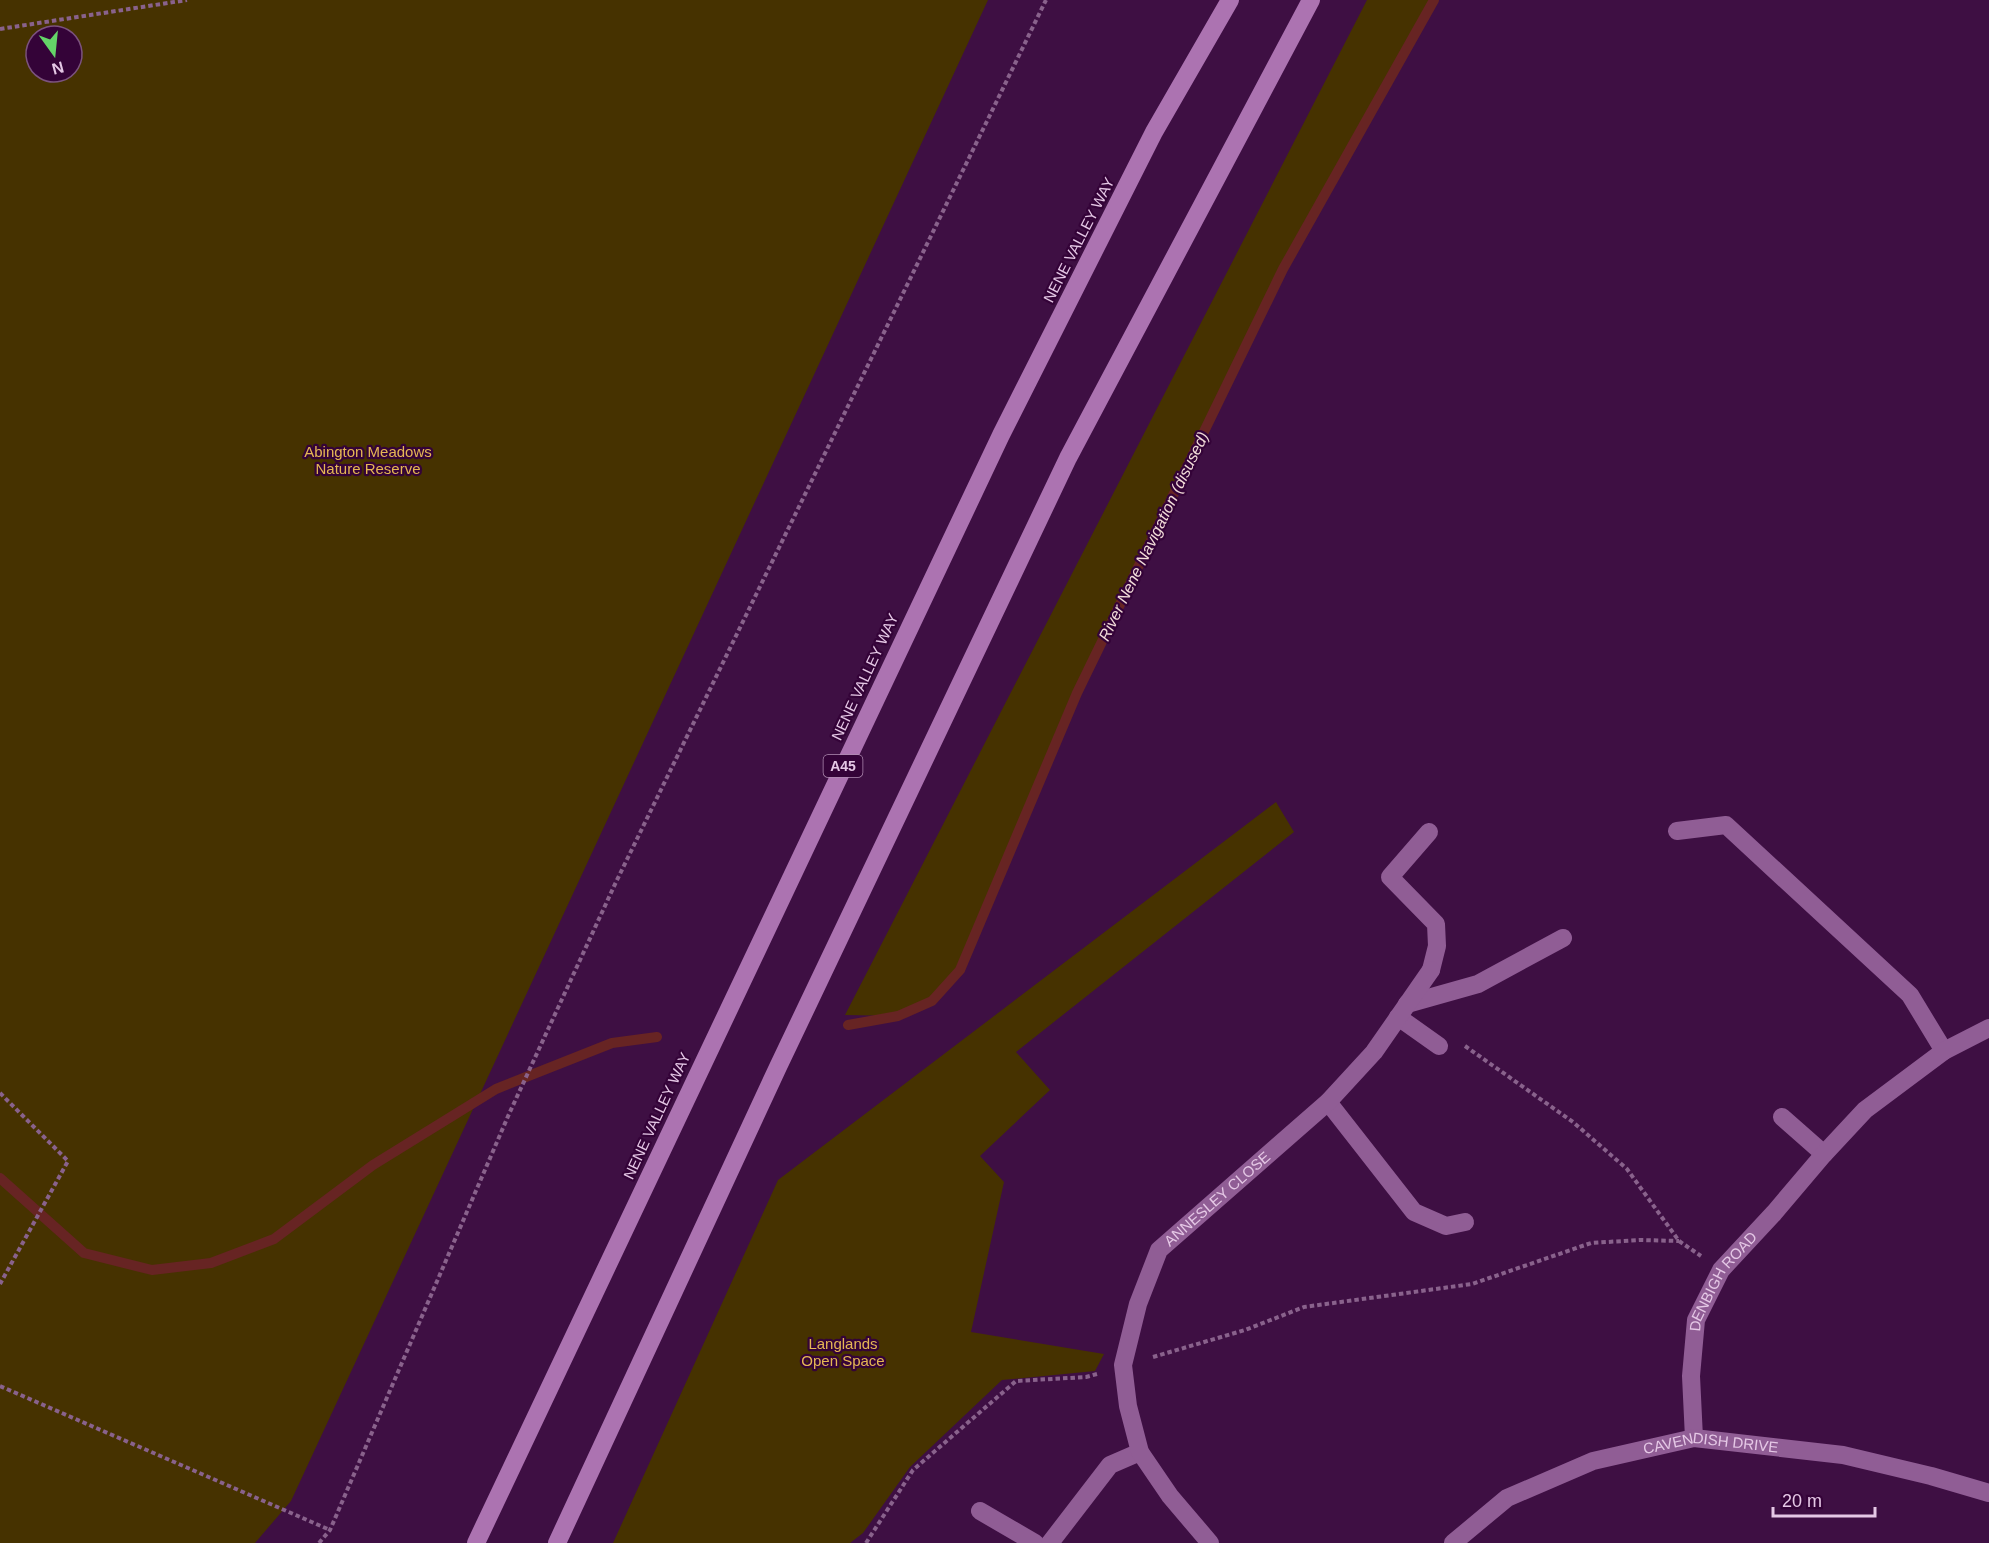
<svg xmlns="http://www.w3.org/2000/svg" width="1989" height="1543" font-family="Arial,sans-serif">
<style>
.green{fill:#463200;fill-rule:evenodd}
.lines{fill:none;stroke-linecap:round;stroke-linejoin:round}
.stream{stroke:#672423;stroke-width:10}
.path{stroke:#89628c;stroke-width:4;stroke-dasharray:4.5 3;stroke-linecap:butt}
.lane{stroke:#905d95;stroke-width:18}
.street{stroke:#905d95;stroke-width:18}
.highway{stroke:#ac73b1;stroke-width:18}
.labels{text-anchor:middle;stroke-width:4.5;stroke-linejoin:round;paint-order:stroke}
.shield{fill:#340338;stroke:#b08db2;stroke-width:1.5}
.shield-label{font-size:14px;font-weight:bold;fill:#e5c8e6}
.street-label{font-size:15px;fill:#e5c8e6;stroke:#340338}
.park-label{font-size:15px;fill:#e5b754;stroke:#340338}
.water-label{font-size:16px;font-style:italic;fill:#f2dcd9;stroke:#340338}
</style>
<rect width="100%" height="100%" fill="#3e0f43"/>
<!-- green -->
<g class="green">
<path d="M0 0H988L291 1501 255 1543H0ZM36 36H72V72H36Z"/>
<polygon points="1367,0 1434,0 1283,269 1077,693 960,970 932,1001 898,1016 845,1015"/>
<polygon points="1276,802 1294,832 1016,1052 1050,1090 980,1156 1004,1182 971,1332 1104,1354 1095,1371 1002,1380 910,1467 863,1533 850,1543 613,1543 778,1180"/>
</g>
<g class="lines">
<!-- stream -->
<g class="stream">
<polyline points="848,1025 898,1016 932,1001 960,970 1077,693 1283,269 1434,0"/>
<polyline points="0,1178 84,1253 152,1270 211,1263 274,1239 373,1165 496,1089 612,1043 657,1037"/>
</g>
<!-- path -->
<g class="path">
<polyline points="0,29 187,0"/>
<polyline points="1465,1046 1573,1122 1627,1169 1679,1241 1701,1256"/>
<polyline points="0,1093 68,1161 0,1284"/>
<polyline points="1153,1357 1245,1330 1304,1307 1472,1284 1591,1243 1639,1240 1679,1241"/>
<polyline points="0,1386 330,1530"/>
<polyline points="319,1543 330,1530 509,1114 616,882 1046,0"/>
<polyline points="866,1543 913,1470 1016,1381 1086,1377 1097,1374"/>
</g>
<!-- lane -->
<g class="lane">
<polyline points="1429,832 1390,877 1436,924 1437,946 1431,970"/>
<polyline points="1407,1004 1478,984 1563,938"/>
<polyline points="1328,1102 1414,1212 1446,1226 1465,1222"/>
<polyline points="980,1511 1035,1543"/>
<polyline points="1050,1543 1110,1465 1140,1452"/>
</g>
<!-- street -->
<g class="street">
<polyline points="1677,831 1726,825 1910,995 1944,1051"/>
<polyline points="1398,1017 1439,1046"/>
<polyline points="1782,1117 1824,1154"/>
<path id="s1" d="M1694 1438 1691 1376 1696 1320 1721 1270 1774 1213 1824 1154 1865 1110 1944 1051 1989 1028"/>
<path id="s2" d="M1210 1543 1170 1496 1140 1452 1128 1406 1123 1365 1138 1304 1159 1250 1328 1102 1374 1052 1431 970"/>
<path id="s3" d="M1453 1543 1507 1498 1593 1461 1694 1438 1843 1455 1931 1476 1989 1493"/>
</g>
<!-- highway -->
<g class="highway">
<polyline points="476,1543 1001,435 1154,132 1230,0"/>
<polyline points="557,1543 778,1067 1068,458 1311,0"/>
</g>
</g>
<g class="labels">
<!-- shield labels -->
<rect class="shield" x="823.5" y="755" width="39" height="22" rx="4.5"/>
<g class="shield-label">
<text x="843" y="771">A45</text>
</g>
<!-- street labels -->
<g class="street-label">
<text transform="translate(1079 240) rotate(-63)" y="5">NENE VALLEY WAY</text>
<text transform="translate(865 677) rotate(-65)" y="5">NENE VALLEY WAY</text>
<text transform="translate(657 1116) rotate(-65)" y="5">NENE VALLEY WAY</text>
<text dy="5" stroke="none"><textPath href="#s2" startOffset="402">ANNESLEY CLOSE</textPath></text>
<text dy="5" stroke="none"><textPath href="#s1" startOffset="165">DENBIGH ROAD</textPath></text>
<text dy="5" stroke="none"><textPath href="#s3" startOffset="284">CAVENDISH DRIVE</textPath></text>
</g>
<!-- park labels -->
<g class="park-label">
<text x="368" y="457">Abington Meadows<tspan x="368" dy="17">Nature Reserve</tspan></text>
<text x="843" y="1349">Langlands<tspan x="843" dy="17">Open Space</tspan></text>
</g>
<!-- water labels -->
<g class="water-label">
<text transform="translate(1153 536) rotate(-64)" y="6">River Nene Navigation (disused)</text>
</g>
</g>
<!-- north arrow -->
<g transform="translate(54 54) rotate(165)"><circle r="28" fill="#340338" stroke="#7b527e" stroke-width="1.5"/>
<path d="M0-4.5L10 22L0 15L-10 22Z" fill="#64d468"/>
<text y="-9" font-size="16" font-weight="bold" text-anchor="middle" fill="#e5c8e6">N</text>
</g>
<!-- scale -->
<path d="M1773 1507v9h102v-9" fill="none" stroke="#e5c8e6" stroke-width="3"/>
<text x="1782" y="1507" font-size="18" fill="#e5c8e6" stroke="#340338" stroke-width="4.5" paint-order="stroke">20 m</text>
</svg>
